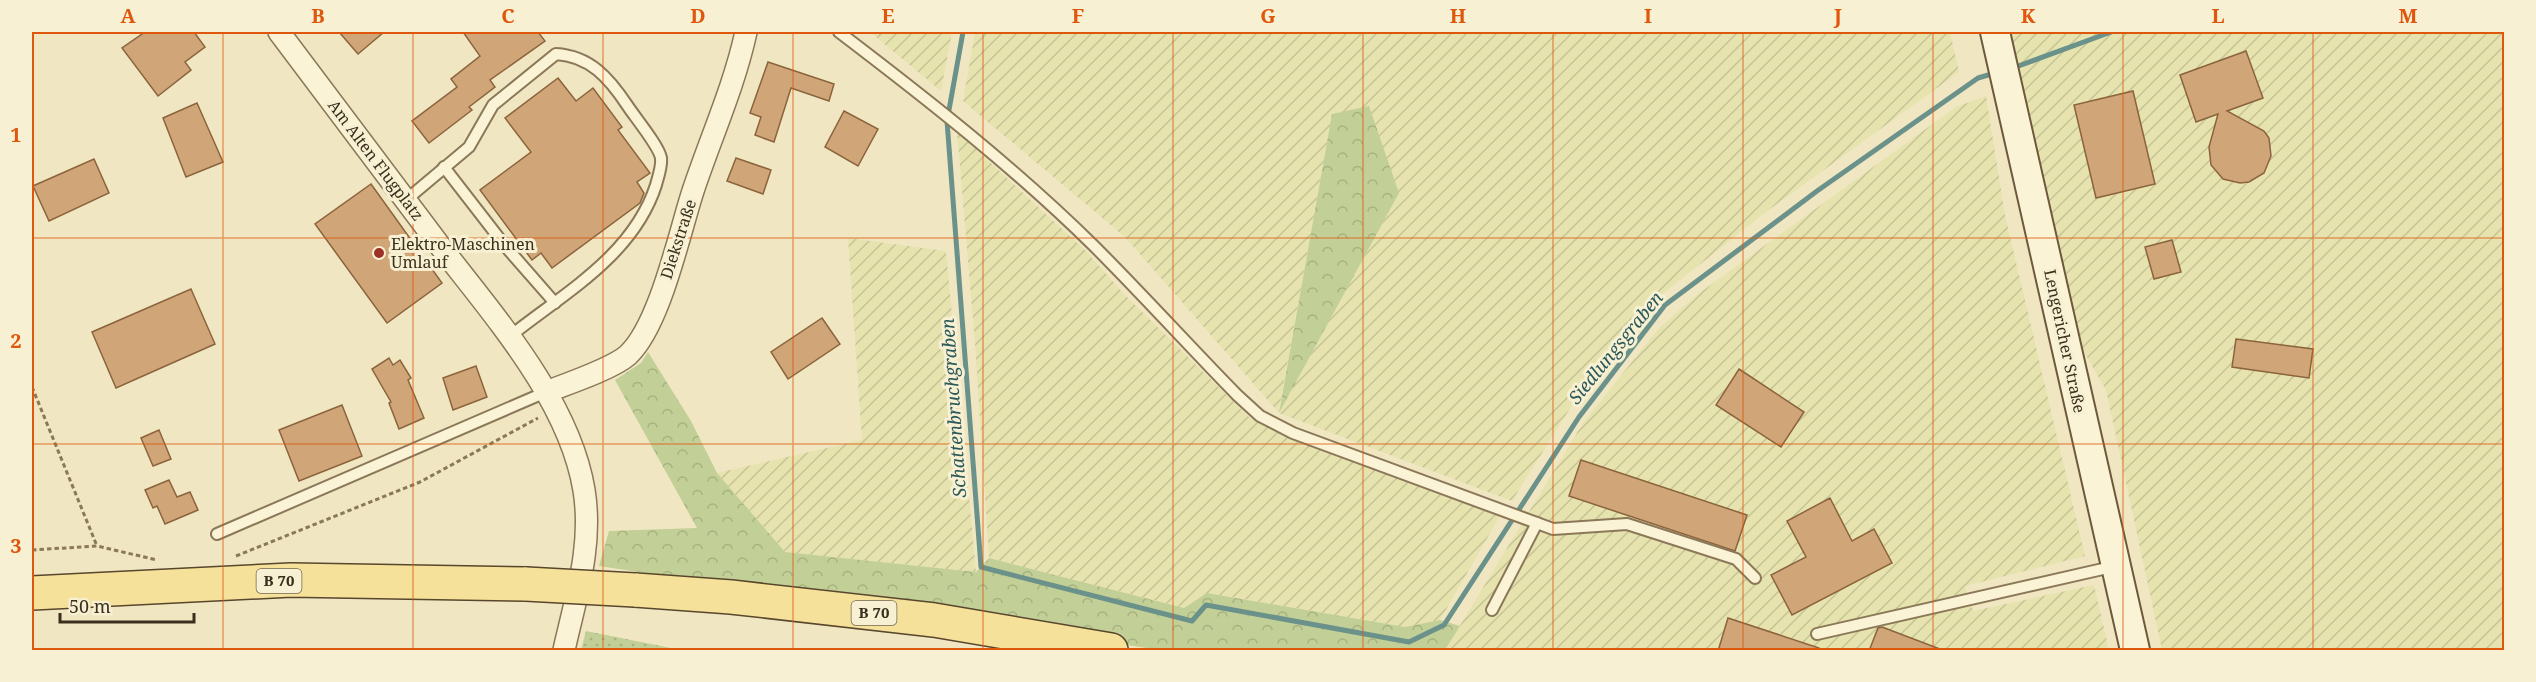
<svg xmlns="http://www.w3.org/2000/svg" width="2536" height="682" font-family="'Noto Serif',serif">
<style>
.farmland{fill:url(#farmland-furrows);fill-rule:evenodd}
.grass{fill:url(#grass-dots)}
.forest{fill:url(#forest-crowns)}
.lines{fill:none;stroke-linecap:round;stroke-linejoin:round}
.stream{stroke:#6b918b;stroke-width:5}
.building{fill:#d0a577;stroke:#8b643d;stroke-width:1.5}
.lane-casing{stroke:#8b7859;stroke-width:14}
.street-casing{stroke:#8b7859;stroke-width:24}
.secondary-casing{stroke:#6d593c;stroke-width:32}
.primary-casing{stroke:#58462d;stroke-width:36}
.path{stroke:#8b7859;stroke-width:3;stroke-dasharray:4.5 3;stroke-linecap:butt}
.lane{stroke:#faf3d6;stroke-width:10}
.street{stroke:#faf3d6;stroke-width:21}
.secondary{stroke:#faf3d6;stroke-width:28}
.primary{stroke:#f5e199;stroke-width:33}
.primary-bridge-casing{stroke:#58462d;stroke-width:36;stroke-linecap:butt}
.primary-bridge{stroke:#f5e199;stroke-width:33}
.grid{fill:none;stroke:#df570d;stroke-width:1.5;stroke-opacity:0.55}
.poi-dot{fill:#9c3126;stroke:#f7f0d2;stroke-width:2}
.labels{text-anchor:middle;stroke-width:6;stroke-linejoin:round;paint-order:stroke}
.shield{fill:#f7f0d2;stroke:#736853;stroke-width:1.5}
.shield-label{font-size:15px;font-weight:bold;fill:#3a2e1d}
.street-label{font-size:16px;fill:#3a2e1d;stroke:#f7f0d2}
.poi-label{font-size:16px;fill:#3a2e1d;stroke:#f7f0d2;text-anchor:start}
.water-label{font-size:18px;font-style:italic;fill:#2c595a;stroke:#f7f0d2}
.neatline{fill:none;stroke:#df570d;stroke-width:2}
.grid-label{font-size:20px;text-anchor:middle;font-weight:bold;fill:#df570d}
</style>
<defs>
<pattern id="farmland-furrows" width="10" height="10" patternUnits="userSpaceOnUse" patternTransform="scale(1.5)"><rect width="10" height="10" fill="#e6e3af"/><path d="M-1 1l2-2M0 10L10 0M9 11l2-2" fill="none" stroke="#c6c396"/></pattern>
<pattern id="grass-dots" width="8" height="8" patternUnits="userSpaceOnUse" patternTransform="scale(1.5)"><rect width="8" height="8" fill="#c2cf96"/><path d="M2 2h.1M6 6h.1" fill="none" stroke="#a7b281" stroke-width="1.8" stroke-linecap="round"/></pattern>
<pattern id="forest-crowns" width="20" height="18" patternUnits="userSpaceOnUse" patternTransform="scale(1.5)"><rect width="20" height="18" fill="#c2cf96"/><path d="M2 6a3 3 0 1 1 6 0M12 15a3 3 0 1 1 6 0" fill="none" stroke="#a7b281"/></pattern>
</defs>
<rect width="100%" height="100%" fill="#f0e7c2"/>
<!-- farmland -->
<g class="farmland">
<polygon points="870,32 952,32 941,91"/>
<path d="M975 32H1950L1959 72 1766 212 1660 296 1574 402 1512 501 1279 413 1125 237 963 101ZM1332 115 1399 193 1279 411V410Z"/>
<polygon points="2008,32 2504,32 2504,650 2162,650 2106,390 2080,345"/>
<polygon points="1986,96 2005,215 2085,556 1965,586 1973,611 2094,585 2109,650 1445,650 1583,423 1659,328 1698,294 1956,107"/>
<polygon points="957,132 1085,250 1125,295 1250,418 1500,516 1440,620 1405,627 1208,593 1184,608 989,558 975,343"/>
<polygon points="848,238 946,251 976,572 785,552 717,473 862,440"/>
</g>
<!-- grass -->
<polygon class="grass" points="586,631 681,650 581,650"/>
<!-- forest -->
<g class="forest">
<polygon points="1369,106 1399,193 1279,413 1332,114"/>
<polygon points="648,352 691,421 717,473 785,552 976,572 989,558 1184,608 1207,593 1405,627 1440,620 1460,626 1445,650 1160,650 599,566 609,531 697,528 615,380 641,363"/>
</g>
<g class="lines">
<!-- stream -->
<g class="stream">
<polyline points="963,32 947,121 981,567 1192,621 1206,605 1409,642 1444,625 1579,417 1665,305 1817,191 1978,78 1995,73"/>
<polyline points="2013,68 2111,32"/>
</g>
</g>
<!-- building -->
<g class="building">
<polygon points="145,32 194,32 205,47 185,62 191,70 158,96 122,48"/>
<polygon points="339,32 384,32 358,54"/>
<polygon points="463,32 538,32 545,41 490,80 495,87 469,107 472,110 429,143 412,121 457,87 451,79 480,56"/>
<polygon points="2246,51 2263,98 2227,111 2264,131 2269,138 2271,156 2264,173 2249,182 2240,183 2223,179 2211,165 2209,147 2218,114 2196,122 2180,75"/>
<polygon points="768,62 834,84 829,101 791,88 774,142 755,135 761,117 750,113"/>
<polygon points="558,78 576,101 593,88 622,127 618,130 650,173 637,182 644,193 640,203 552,268 541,253 532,260 480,190 531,152 505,118"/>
<polygon points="2133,91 2155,184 2096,198 2074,105"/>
<polygon points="197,103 223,162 186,177 163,118"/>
<polygon points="844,111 878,129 858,166 825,147"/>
<polygon points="736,158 771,170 763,194 727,181"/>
<polygon points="94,159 109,193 49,221 33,186"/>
<polygon points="371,184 442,283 387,323 315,224"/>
<polygon points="2172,240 2181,272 2154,279 2145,247"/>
<polygon points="191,289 215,344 116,388 92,332"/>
<polygon points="822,318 840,344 788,379 771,352"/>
<polygon points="2236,339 2313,349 2309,378 2232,367"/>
<polygon points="389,358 393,365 400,360 411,378 408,380 424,418 399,429 389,403 391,402 372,369"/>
<polygon points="476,366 487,397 453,410 443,378"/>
<polygon points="1739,369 1804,412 1781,447 1716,405"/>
<polygon points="342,405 362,456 299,481 279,430"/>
<polygon points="159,430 171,459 153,466 141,438"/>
<polygon points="1581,460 1747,515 1735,551 1569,496"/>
<polygon points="169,480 177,497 190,492 198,510 165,524 157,506 153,508 145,490"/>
<polygon points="1830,498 1852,541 1874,529 1892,563 1792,615 1771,575 1806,557 1787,521"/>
<polygon points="1728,618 1819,648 1819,651 1718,651"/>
<polygon points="1882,627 1940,649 1940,651 1869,651 1878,628"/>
</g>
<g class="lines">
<defs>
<g id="lane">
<path d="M839 32C927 99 1015 168 1094 246 1143 295 1189 346 1237 395L1260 416 1293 433 1553 529 1627 524 1736 559 1755 578"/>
<polyline points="444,167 506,247 555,303"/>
<path d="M406 200 469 147 493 105 556 54C590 56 609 78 627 105 634 116 659 146 661 158 662 167 658 177 656 185 633 256 564 293 509 337"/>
<polyline points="217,534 546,392"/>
<polyline points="1492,610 1537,523"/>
<polyline points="1817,634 2116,566"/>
</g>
<g id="street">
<path d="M279 32C331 102 384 172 437 242 492 314 569 399 584 490 593 546 576 596 564 650"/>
<path d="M546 392C567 384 612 369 628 355 660 325 679 234 693 191 711 137 734 87 746 32"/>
</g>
<polyline id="secondary" points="1995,32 2135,650"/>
<g id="primary">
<polyline points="635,590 731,597 934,620 1111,650"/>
<polyline points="32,593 291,580 526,584"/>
</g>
</defs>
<!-- lane casing -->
<use href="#lane" class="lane-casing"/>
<!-- street casing -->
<use href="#street" class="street-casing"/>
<!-- secondary casing -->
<use href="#secondary" class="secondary-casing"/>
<!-- primary casing -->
<use href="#primary" class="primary-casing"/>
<!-- path -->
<g class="path">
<polyline points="32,387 97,546"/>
<polyline points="32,550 97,546 157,560"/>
<polyline points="236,556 420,482 538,418"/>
</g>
<!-- lane -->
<use href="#lane" class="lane"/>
<!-- street -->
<use href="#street" class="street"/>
<!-- secondary -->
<use href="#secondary" class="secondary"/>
<!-- primary -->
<use href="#primary" class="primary"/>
<defs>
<polyline id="primary-bridge" points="526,584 635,590"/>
</defs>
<!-- primary-bridge casing -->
<use href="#primary-bridge" class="primary-bridge-casing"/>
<!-- primary-bridge -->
<use href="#primary-bridge" class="primary-bridge"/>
</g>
<!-- grid -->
<path class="grid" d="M223 32V650M413 32V650M603 32V650M793 32V650M983 32V650M1173 32V650M1363 32V650M1553 32V650M1743 32V650M1933 32V650M2123 32V650M2313 32V650M32 238H2504M32 444H2504"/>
<!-- markers -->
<circle class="poi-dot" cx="379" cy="253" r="6"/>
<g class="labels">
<!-- shield labels -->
<g class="shield">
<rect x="256.5" y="569" width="45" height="24" rx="4.5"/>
<rect x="851.5" y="601" width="45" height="24" rx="4.5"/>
</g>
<g class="shield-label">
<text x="279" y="586">B 70</text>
<text x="874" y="618">B 70</text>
</g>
<!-- street labels -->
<g class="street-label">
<text transform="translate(376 160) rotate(53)" y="6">Am Alten Flugplatz</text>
<text transform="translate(678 239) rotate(-72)" y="6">Diekstraße</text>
<text transform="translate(2065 341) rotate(78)" y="6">Lengericher Straße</text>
</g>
<!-- poi labels -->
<g class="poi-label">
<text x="391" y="250">Elektro-Maschinen<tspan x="391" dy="18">Umlauf</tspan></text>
</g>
<!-- water labels -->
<g class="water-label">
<text transform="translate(1616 348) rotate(-51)" y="6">Siedlungsgraben</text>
<text transform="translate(954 408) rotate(-94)" y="6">Schattenbruchgraben</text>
</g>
</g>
<!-- border -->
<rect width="2536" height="682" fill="none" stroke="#f7f0d2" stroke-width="66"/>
<!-- scale -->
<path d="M60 613v9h134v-9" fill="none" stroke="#3a2e1d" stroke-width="3"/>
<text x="69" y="613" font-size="18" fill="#3a2e1d" stroke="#f7f0d2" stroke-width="4.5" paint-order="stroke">50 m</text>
<rect x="33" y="33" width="2470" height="616" class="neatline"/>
<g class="grid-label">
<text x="128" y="23">A</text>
<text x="318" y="23">B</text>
<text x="508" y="23">C</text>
<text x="698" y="23">D</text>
<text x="888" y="23">E</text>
<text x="1078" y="23">F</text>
<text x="1268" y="23">G</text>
<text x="1458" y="23">H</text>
<text x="1648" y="23">I</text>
<text x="1838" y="23">J</text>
<text x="2028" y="23">K</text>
<text x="2218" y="23">L</text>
<text x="2408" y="23">M</text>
<text x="16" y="142">1</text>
<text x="16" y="348">2</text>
<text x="16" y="553">3</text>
</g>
</svg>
